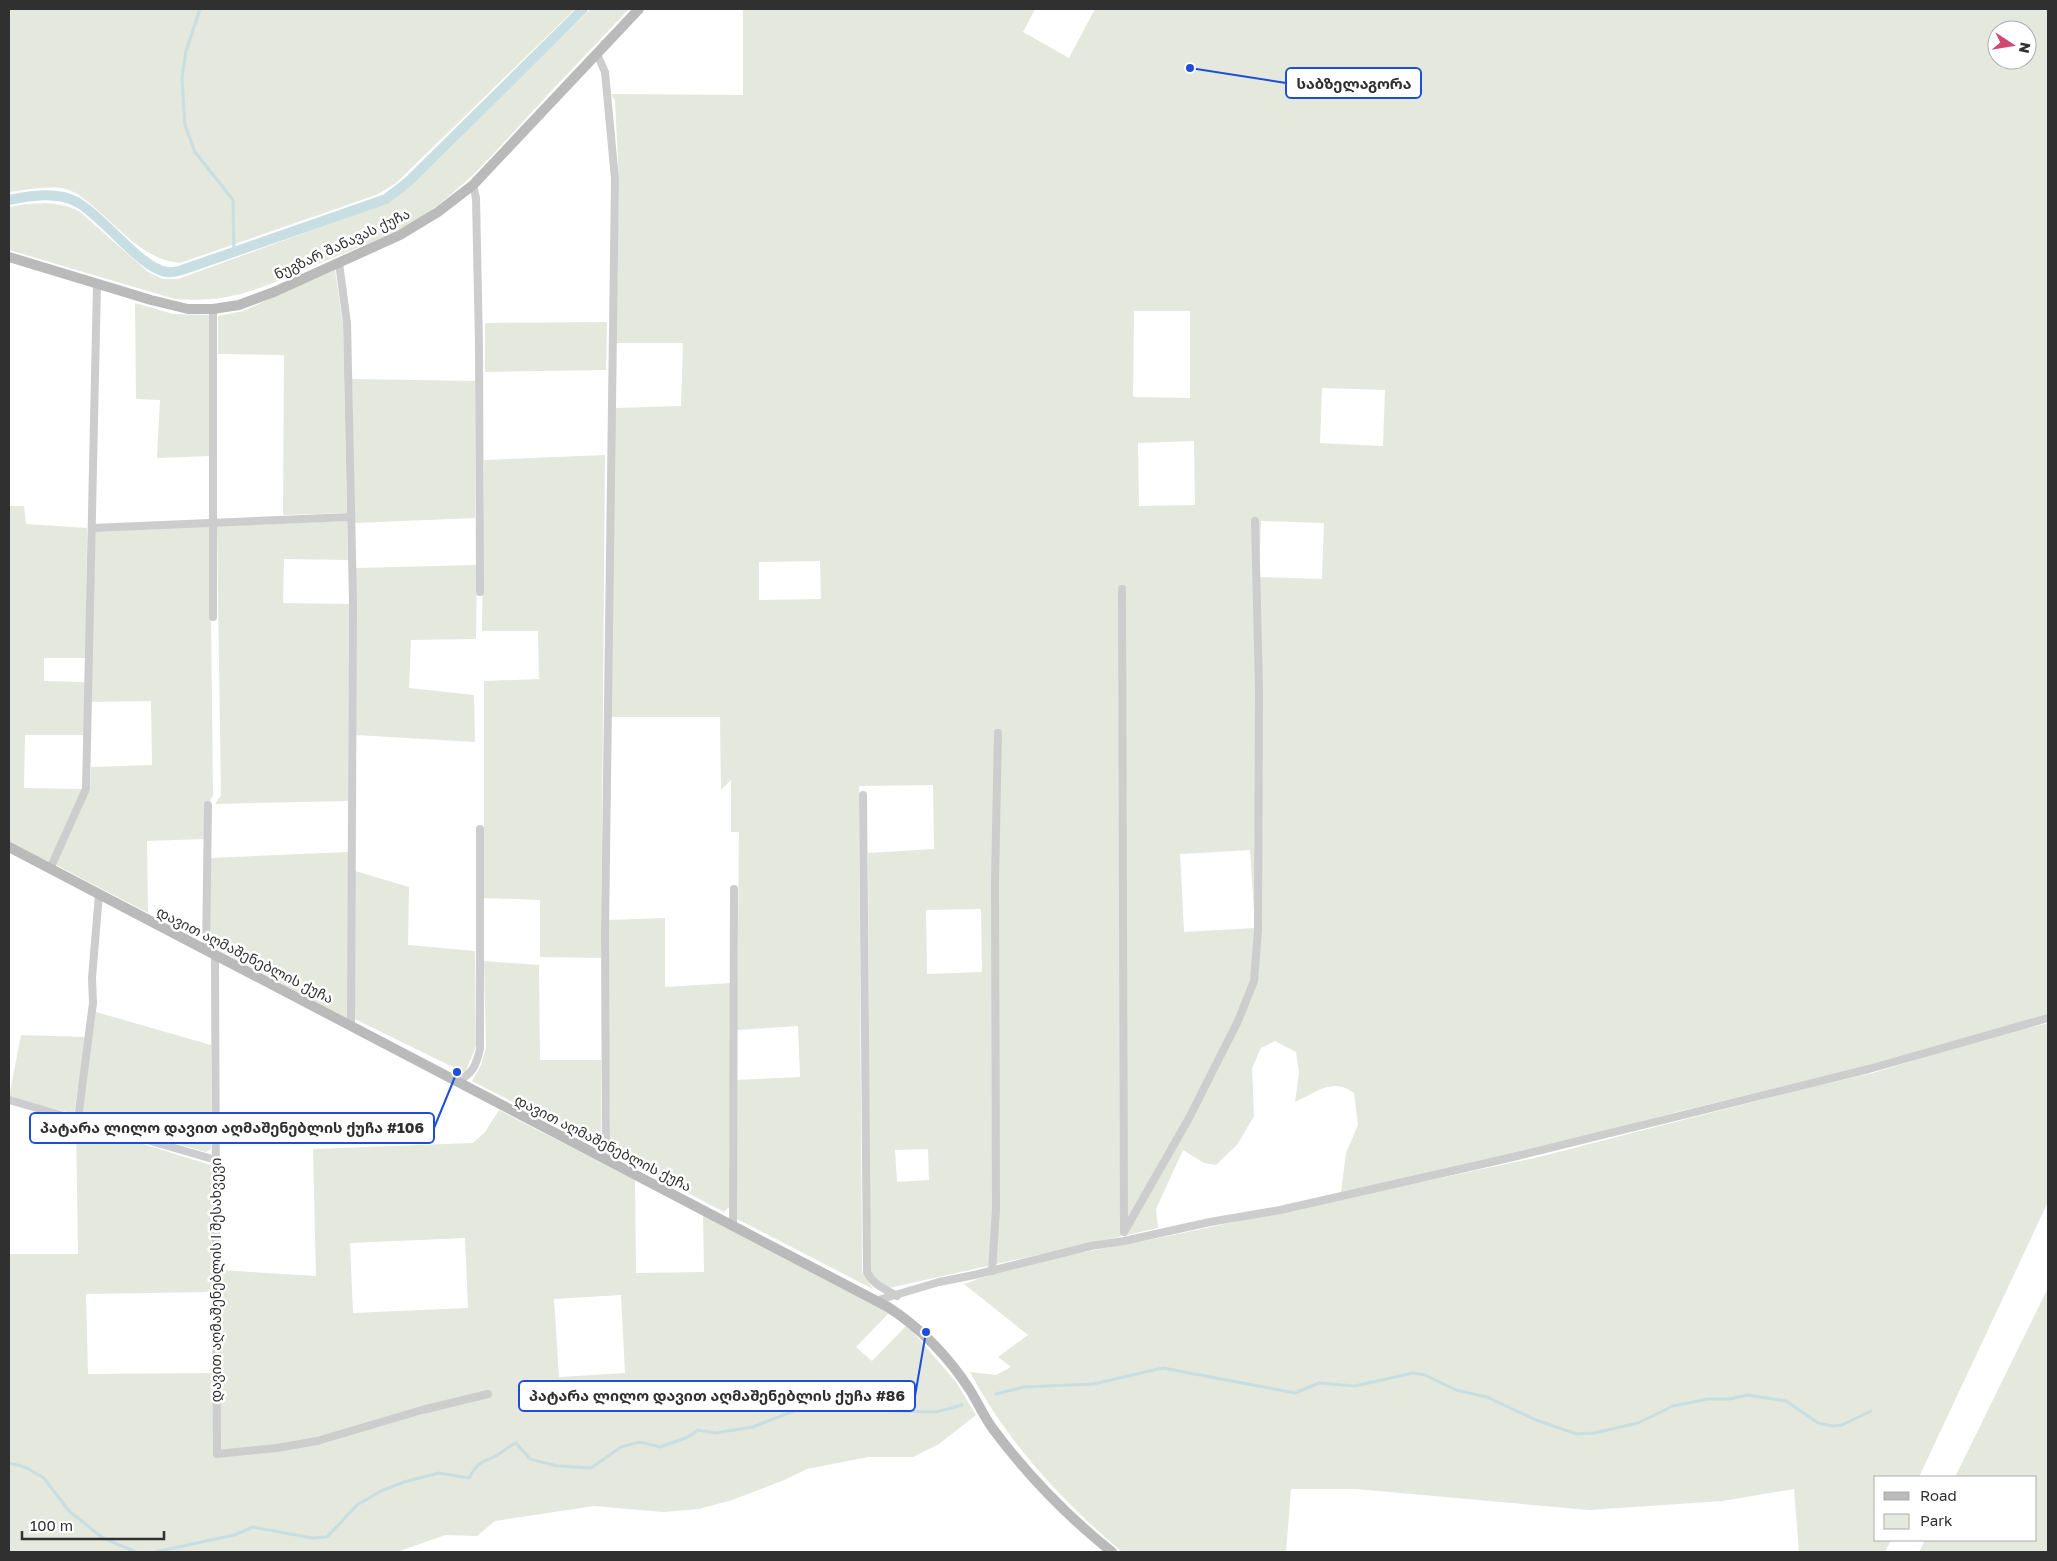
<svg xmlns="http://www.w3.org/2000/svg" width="2057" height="1561" font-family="'Golos Text','Noto Sans Georgian',sans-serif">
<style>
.green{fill:#e5e8dd;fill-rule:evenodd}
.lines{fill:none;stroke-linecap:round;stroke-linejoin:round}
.stream{stroke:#c7dee2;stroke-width:3}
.canal{stroke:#c7dee2;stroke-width:10}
.street{stroke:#cdcdcd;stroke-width:8}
.secondary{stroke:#bababa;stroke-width:10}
.labels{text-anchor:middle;stroke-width:5;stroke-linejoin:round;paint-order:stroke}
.street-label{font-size:14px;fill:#303030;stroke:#fff}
.leader{fill:none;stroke:#1d4ed8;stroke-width:2}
.callout-dot{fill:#1d4ed8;stroke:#fff;stroke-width:2}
.callout{fill:#fff;stroke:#1d4ed8;stroke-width:2}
.callout-label{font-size:15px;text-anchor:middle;font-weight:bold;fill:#303030}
</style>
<rect width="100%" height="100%" fill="#fff"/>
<!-- green -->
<g class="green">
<path d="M9 9H575L395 184 376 195 180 263C145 260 121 230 95 208 87 201 77 192 66 189 47 185 27 190 9 192Z"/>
<path d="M591 9H629C596 44 563 78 530 114 499 148 468 184 430 211 395 236 352 249 313 266 261 288 233 303 175 299L9 250V207C34 203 55 200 79 211L148 272 163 279H178L376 207 393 200Z"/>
<path d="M743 9H1035L1023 32 1069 58 1095 9H2048V1016L1868 1066 1681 1111 1512 1155 1341 1192 1346 1153 1358 1125 1354 1093C1332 1077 1317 1092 1295 1102L1299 1073 1296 1052 1275 1041 1261 1048 1252 1068 1254 1116 1237 1145 1216 1165 1204 1163 1183 1150 1156 1209 1158 1228 889 1288 875 1279 870 1272 868 853 934 849 933 785 859 786 862 1272 873 1289 737 1219 736 1080 800 1077 798 1026 737 1030 739 832H731V780L721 790 720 717H611L615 408 681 406 683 343H616L619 182 615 101 611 94 743 95ZM1997 30H2027V60H1997ZM1134 311H1190V398L1133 397ZM1322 388 1385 390 1383 446 1320 443ZM1194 441 1195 505 1139 506 1138 443ZM1261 521 1324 523 1322 579 1259 577ZM820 561 821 599 759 600V562ZM1250 850 1255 928 1184 932 1180 854ZM981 909 982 972 927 974 926 910ZM928 1149 929 1180 897 1182 895 1150Z"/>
<polygon points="335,270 343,325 347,513 283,515 284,355 218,354 218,316 243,311"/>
<polygon points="135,303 173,314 210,315 210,456 157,458 160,400 136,399"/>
<polygon points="607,322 606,370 485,372 485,323"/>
<polygon points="352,379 475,381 475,518 354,523"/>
<polygon points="605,455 601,958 540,957 540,900 484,898 484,681 539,679 538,631 482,631 484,460"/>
<polygon points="9,506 24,506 26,524 87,528 86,658 44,658 44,681 85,682 85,735 25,735 24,788 83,789 50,863 9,842"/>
<polygon points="347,521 348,560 284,559 283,603 349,604 348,801 215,804 221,795 217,526"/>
<polygon points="210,526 213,795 206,808 205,839 147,841 148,913 56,865 90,790 91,767 152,765 151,701 91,702 95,531"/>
<polygon points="477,565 476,639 411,640 409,688 474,695 475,742 356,735 356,568"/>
<polygon points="348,852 348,1019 209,945 210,858"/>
<polygon points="355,871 409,887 408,945 475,951 476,1046 465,1073 355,1019"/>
<polygon points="665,918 665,987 731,983 729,1207 724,1212 610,1152 608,920"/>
<polygon points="484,961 539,965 540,1060 601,1060 601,1134 599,1141 594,1144 472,1081 481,1065 486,1048"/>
<polygon points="96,1012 211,1045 211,1149 206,1152 85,1118 82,1114"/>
<path d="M2048 1023V1202L1919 1477H1876V1540H1891L1885 1552H1799L1794 1489 1723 1501 1589 1510 1356 1489H1291L1286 1552H1122C1061 1500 1008 1443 970 1372L996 1375 1011 1367 998 1357 1028 1335 964 1284 1021 1264 1159 1238 1539 1157 1807 1088 1873 1073 1984 1039Z"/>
<polygon points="21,1035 86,1037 74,1114 9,1097"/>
<path d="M499 1110 635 1180 636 1273 704 1272 703 1214 889 1313 856 1347 872 1361 907 1325 956 1382 976 1415 939 1444 913 1457H868L807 1469 782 1481 732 1500 699 1509 663 1512 594 1506 495 1521 477 1536 445 1535 397 1552H9V1254H78L76 1123 220 1168V1270L316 1276 313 1149 473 1143 485 1132ZM465 1238 468 1308 353 1313 350 1243ZM212 1292V1373L88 1374 86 1294ZM621 1295 625 1373 559 1377 554 1299Z"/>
<polygon points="2048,1288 2048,1552 1919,1552 1925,1540 2036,1540 2036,1477 1955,1477"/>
</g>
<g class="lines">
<!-- stream -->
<g class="stream">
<polyline points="200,9 186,51 182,78 185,125 195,152 233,200 234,252"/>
<polyline points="996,1394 1024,1387 1093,1384 1163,1368 1295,1393 1319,1383 1355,1386 1413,1373 1425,1375 1456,1390 1487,1397 1536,1420 1577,1434 1594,1433 1638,1423 1673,1406 1708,1399 1729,1399 1747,1395 1786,1401 1818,1423 1832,1426 1842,1425 1871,1411"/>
<polyline points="9,1463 25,1467 44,1478 69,1511 103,1538 136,1552"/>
<path d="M155 1552 234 1535 253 1527 312 1538 327 1537 357 1505 381 1491 404 1482 439 1473 469 1478C482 1456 482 1465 499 1454 505 1450 509 1446 516 1443L530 1459 557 1466 591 1468 621 1447 640 1442 660 1447 688 1437 698 1430 715 1433 753 1427 809 1405 833 1404 848 1407 864 1405 896 1411 936 1412 962 1405"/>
</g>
<!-- canal -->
<path class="canal" d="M9 200C30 196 56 191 77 202 104 217 141 269 167 272 172 273 178 271 182 270L386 199 408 182 583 9"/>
<!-- street -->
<g class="street">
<polyline points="597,54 605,72 615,179 605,932 606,1160"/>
<polyline points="473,185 476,198 479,345 480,592"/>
<polyline points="339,263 347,323 353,601 351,1026"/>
<polyline points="92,528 351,517"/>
<polyline points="1122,589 1124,1229"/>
<polyline points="213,617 213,309"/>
<path d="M863 795 867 1272C873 1285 885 1289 897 1296"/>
<polyline points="50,869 86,789 97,284"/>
<polyline points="206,951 208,805"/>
<polyline points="215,956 217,1454 277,1448 317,1441 422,1410 488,1394"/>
<path d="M457 1082C473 1073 476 1066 480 1049V829"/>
<polyline points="9,1100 216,1160"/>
<polyline points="78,1119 93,1003 92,978 99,894"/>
<polyline points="733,1226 734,889"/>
<polyline points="1124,1232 1189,1118 1238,1021 1254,981 1258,930 1259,689 1255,521"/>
<polyline points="992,1271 996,1209 995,881 998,733"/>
<polyline points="875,1301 939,1282 974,1275 1091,1246 1124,1241 1210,1222 1280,1210 1509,1158 1869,1069 2048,1018"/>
</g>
<!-- secondary -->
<g class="secondary">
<polyline points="9,257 151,300 188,309 213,309 239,305 274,292 400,235 438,212 473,185 639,9"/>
<path d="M9 847 888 1307C922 1329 948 1356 970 1390 978 1403 984 1417 993 1429 1028 1476 1067 1516 1112 1552"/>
</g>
</g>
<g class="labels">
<!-- street labels -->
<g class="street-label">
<text transform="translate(342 244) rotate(-25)" y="5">ნუგზარ შანავას ქუჩა</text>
<text transform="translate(245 955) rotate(27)" y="5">დავით აღმაშენებლის ქუჩა</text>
<text transform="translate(603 1143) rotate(27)" y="5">დავით აღმაშენებლის ქუჩა</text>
<text transform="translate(216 1280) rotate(-90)" y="5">დავით აღმაშენებლის I შესახვევი</text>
</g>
</g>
<!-- callouts -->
<path class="leader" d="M1190 68L1286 83M457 1072L434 1128M926 1332L915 1396"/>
<g class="callout-dot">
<circle cx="1190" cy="68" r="5"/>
<circle cx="457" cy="1072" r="5"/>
<circle cx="926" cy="1332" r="5"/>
</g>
<g class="callout">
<rect x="1286" y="68" width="135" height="30" rx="5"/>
<rect x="30" y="1113" width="404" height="30" rx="5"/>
<rect x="519" y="1381" width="396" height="30" rx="5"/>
</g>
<g class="callout-label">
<text x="1354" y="89">საბზელაგორა</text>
<text x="232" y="1133">პატარა ლილო დავით აღმაშენებლის ქუჩა #106</text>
<text x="717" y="1401">პატარა ლილო დავით აღმაშენებლის ქუჩა #86</text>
</g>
<!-- border -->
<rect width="2057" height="1561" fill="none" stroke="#303030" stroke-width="20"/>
<!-- legend -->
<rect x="1874" y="1476" width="162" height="65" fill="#ffffff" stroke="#acacac"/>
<rect x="1884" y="1492" width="25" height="8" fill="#bababa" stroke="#acacac"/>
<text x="1920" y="1501" font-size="15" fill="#303030">Road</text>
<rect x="1884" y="1514" width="25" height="15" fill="#e5e8dd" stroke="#acacac"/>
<text x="1920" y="1526" font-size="15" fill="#303030">Park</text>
<!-- north arrow -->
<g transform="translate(2012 45) rotate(102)"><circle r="24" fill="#ffffff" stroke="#acacac"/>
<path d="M0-4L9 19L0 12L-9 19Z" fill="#cf4a70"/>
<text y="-8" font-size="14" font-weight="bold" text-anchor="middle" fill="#303030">N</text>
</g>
<!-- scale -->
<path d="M22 1531v8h142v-8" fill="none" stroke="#303030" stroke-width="2.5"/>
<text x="30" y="1531" font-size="15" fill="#303030" stroke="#ffffff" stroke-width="4" paint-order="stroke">100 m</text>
</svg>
